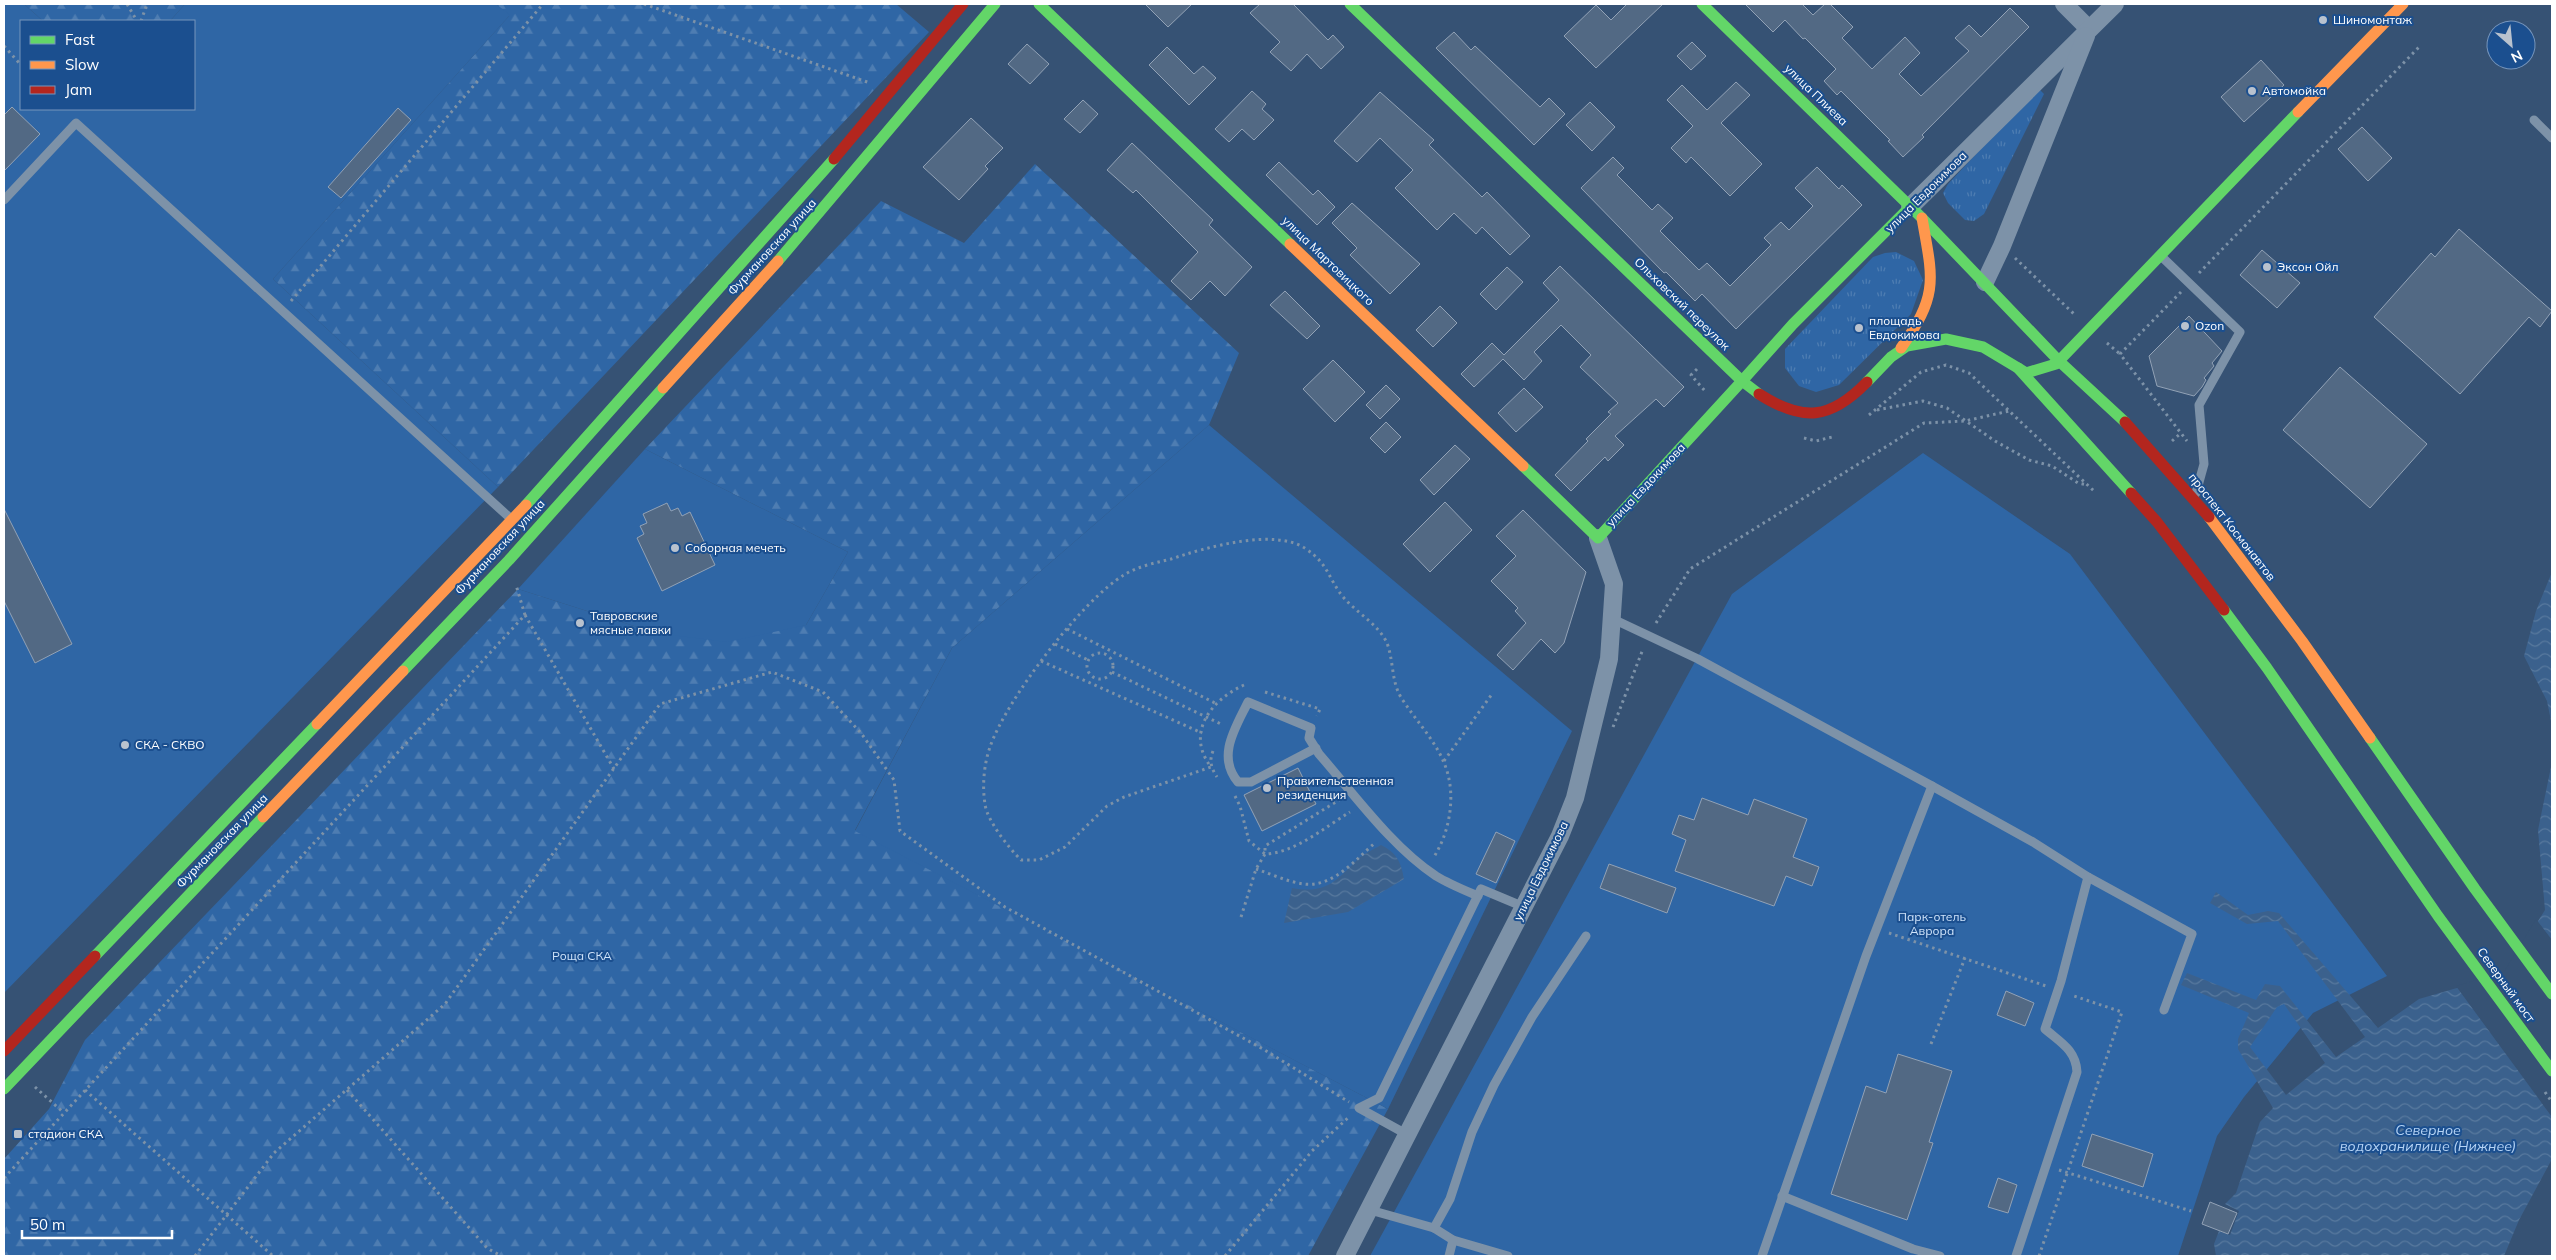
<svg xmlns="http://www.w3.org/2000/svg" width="2556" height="1260" font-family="Mulish,sans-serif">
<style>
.grass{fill:url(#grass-tufts)}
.forest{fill:url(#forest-firs)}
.green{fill:#2f66a5}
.water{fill:url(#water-waves);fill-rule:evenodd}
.pier{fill:#365274}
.building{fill:#526984;stroke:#92a2b6}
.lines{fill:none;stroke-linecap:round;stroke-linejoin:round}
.path{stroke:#7d92a8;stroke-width:3;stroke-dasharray:2.5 4;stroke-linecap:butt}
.lane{stroke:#7d92a8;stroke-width:9}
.street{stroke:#7d92a8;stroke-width:18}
.fast{stroke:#63d668;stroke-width:11}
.slow{stroke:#ff974d;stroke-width:11}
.jam{stroke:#b3261e;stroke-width:11}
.poi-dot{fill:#b9c2ce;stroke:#1b4f8f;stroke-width:2}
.labels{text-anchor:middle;stroke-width:4;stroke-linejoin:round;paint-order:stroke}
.poi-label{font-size:12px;fill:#fff;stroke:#1b4f8f;text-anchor:start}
.street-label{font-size:12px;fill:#fff;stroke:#1b4f8f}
.park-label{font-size:12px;fill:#cfe3fa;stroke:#1b4f8f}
.water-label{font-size:14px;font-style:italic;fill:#b5d3f5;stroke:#1b4f8f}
</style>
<defs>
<pattern id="grass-tufts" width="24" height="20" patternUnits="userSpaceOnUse" patternTransform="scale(1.25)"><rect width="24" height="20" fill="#2f66a5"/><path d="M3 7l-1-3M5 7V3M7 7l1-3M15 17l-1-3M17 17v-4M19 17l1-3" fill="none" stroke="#4e7db2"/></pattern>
<pattern id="forest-firs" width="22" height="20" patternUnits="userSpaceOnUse" patternTransform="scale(1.25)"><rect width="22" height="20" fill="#2f66a5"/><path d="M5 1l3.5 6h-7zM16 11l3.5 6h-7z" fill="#4e7db2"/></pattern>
<pattern id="water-waves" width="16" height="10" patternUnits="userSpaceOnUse" patternTransform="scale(1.25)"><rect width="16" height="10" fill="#3b618d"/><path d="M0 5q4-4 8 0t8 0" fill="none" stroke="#58799e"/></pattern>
</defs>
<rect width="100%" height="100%" fill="#365274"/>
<!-- grass -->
<g class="grass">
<polygon points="2038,88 2044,94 1984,214 1974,221 1965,220 1948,203 1943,193 1948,184"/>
<polygon points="1896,252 1914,261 1923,280 1911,314 1839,385 1816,392 1799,386 1785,368 1785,349 1873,257 1885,253"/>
</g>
<!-- forest -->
<g class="forest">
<polygon points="24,4 185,4 170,21 43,21"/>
<polygon points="496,4 896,4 929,32 498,487 273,279 509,16"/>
<polygon points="1035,164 1239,353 1209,425 952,648 855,830 1388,1109 1308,1256 4,1256 4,1159 49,1109 85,1040 518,589 656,633 806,625 848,552 645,449 881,201 964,243"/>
</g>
<!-- green -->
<g class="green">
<polygon points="4,4 24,4 43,21 21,21 21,109 194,109 194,21 170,21 185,4 496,4 510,15 273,279 498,487 4,993"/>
<polygon points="1209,425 1572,731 1388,1109 855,831 952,648"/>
<polygon points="645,449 848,552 806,625 727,642 656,633 518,589"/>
<polygon points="1923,453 2070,554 2387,976 2313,1013 2244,1097 2217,1136 2178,1256 1370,1256 1732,594"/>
</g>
<!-- water -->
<g class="water">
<polygon points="2552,572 2552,726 2547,701 2524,656 2536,611"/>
<path d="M2552 762V1159L2519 1220 2504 1256H2216L2214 1244 2219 1231 2230 1235 2239 1211 2225 1204 2236 1193 2260 1122 2273 1108 2238 1049V1039L2249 1013 2181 985 2187 973 2256 1000 2265 984 2280 986 2336 1057 2365 1037 2278 921 2247 924 2210 903 2216 892 2248 915 2268 911 2279 913 2378 1028 2419 999 2505 974 2545 910 2538 830ZM2284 1004 2325 1063 2286 1095 2250 1047 2277 1007Z"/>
<path d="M1381 845C1397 853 1401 862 1404 879L1348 912 1284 923 1292 888C1326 894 1335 882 1357 860 1363 854 1373 850 1381 845Z"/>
</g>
<!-- pier -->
<polygon class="pier" points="2536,919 2552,940 2552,1117 2456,986 2504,972"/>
<!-- building -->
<g class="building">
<polygon points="1145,4 1192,4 1168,27"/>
<polygon points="1260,4 1293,4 1328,40 1333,35 1344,47 1321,69 1307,54 1291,71 1270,52 1280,42 1250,13"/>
<polygon points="1627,4 1663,4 1596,68 1564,36 1596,5 1611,20"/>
<polygon points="1745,4 1802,4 1813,15 1825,4 1830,4 1853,27 1842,38 1872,69 1905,37 1920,53 1899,74 1921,96 1969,51 1955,38 1969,25 1981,37 2010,8 2029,27 1922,135 1924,137 1903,157 1888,141 1890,140 1841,91 1837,95 1824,81 1836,69 1805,38 1803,39 1785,20 1773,32"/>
<polygon points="1454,32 1471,50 1475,46 1540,107 1549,98 1565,114 1534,145 1436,48"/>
<polygon points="1692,42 1706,56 1691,70 1677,56"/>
<polygon points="1027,44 1049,64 1030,84 1008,64"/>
<polygon points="1167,47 1194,74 1203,66 1216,78 1189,105 1149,65"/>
<polygon points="2261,60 2284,85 2244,122 2221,97"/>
<polygon points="1736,82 1750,95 1721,123 1762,164 1730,196 1691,157 1686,163 1671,148 1693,126 1667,100 1682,85 1707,110"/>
<polygon points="1252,91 1266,104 1262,109 1274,120 1254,140 1242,129 1229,142 1215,129"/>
<polygon points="1380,92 1434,140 1429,145 1482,197 1487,192 1530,236 1510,255 1482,227 1476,234 1454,213 1437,230 1395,188 1413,170 1380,138 1357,162 1334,141"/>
<polygon points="1083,100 1098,114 1080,133 1064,119"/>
<polygon points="1590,102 1615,127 1592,151 1566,125"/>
<polygon points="12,107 40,134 4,171 4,115"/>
<polygon points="398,108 411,120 341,198 328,187"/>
<polygon points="971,118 1003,148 985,166 988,169 959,200 923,167"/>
<polygon points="2362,127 2392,158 2368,181 2338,149"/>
<polygon points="1132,143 1213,220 1209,225 1252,267 1225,296 1210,281 1191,300 1171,281 1198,252 1136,190 1133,193 1107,170"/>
<polygon points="1613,157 1624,168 1617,175 1652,210 1658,204 1673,218 1660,231 1699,270 1707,263 1730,286 1771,245 1764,238 1781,222 1789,230 1813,206 1795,188 1817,167 1839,189 1842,185 1862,205 1736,329 1702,294 1695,301 1666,272 1664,273 1581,188"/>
<polygon points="1279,162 1313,195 1318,190 1335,207 1317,225 1266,175"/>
<polygon points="1352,203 1420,264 1390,294 1350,255 1357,248 1332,223"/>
<polygon points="2459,229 2552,311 2540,327 2529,317 2460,394 2374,317 2431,253 2435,257"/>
<polygon points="2262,250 2300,283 2277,308 2240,275"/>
<polygon points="1560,266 1684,387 1664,407 1656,399 1615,436 1624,445 1608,461 1605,457 1571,491 1555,475 1588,441 1586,439 1611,414 1608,412 1618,403 1580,367 1591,355 1561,325 1534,352 1542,361 1524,380 1503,359 1474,387 1461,374 1492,343 1504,355 1559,300 1543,283"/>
<polygon points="1507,267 1523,282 1496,310 1480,294"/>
<polygon points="1285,291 1320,326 1307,339 1270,305"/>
<polygon points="1440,306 1457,323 1433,347 1416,330"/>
<polygon points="2189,316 2222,351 2212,363 2214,366 2204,378 2206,380 2202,387 2194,396 2157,386 2149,356"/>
<polygon points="1333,360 1365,392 1335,422 1303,389"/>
<polygon points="2340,367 2427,444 2370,508 2283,430"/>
<polygon points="1386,385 1400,399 1380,419 1366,405"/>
<polygon points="1524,388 1543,407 1516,432 1498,413"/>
<polygon points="1386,422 1401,437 1385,453 1370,438"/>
<polygon points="1455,445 1470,459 1434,495 1420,480"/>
<polygon points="1445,502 1472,530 1430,572 1403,544"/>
<polygon points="667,503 671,511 678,508 682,516 690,512 715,565 662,591 637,538 644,534 640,526 647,523 643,514"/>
<polygon points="4,509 72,644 35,663 4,601"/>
<polygon points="1523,510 1586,572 1564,643 1555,653 1541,639 1513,670 1497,655 1526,623 1515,611 1518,608 1491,581 1516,556 1496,536"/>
<polygon points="1298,768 1316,804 1262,831 1244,795"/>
<polygon points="1702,798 1748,815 1754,799 1807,819 1793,857 1819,867 1812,886 1786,876 1774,906 1675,871 1686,840 1672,834 1679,815 1694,820"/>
<polygon points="1496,832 1515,841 1496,883 1476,874"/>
<polygon points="1609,864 1676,888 1667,913 1600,888"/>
<polygon points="2006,991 2034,1003 2025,1026 1997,1015"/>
<polygon points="1898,1054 1952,1071 1929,1142 1933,1143 1907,1220 1831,1194 1866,1086 1886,1093"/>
<polygon points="2092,1134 2153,1154 2143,1187 2082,1166"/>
<polygon points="1998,1178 2017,1185 2008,1213 1988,1207"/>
<polygon points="2210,1202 2237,1213 2228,1234 2202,1224"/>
</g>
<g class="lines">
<!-- path -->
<g class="path">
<polyline points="127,4 137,21"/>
<polyline points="644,4 870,83"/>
<polyline points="141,21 147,4"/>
<polyline points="4,46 21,65"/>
<polyline points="2015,258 2074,314"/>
<polyline points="2199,273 2421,45"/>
<polyline points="2181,292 2120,354 2187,441"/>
<polyline points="291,301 543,4"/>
<polyline points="2107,343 2120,354"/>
<polyline points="1697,369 1691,375 1705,391"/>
<polyline points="1877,410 1923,401 1947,408 1995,441 2029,460 2052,466 2078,483 2088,485"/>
<polyline points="1869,415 1921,372 1946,365 1969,373 2095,492"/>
<polyline points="1804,438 1816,441 1832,437"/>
<polyline points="2172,441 2181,433"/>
<polyline points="525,615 614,769"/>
<polyline points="1656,623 1690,569 1924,423 1965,421 2009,411"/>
<polyline points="1067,629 1215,703"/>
<polyline points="1055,644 1088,660"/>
<circle cx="1100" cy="666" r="13"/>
<polyline points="1041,661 1202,733"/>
<polyline points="1112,672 1223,725"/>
<path d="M1244 685C1211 700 1185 733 1211 767L1124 797 1107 806 1065 847 1039 860H1021C1009 848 987 821 985 804 982 786 984 764 990 747 1006 700 1082 600 1124 575 1138 566 1155 563 1171 559 1204 548 1275 527 1306 549 1329 564 1328 579 1344 598 1357 613 1378 624 1387 643 1394 662 1391 682 1402 699 1428 738 1456 760 1450 811 1448 827 1443 842 1434 857"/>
<polyline points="1265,692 1320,709 1317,716"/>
<polyline points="1613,727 1643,649"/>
<path d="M1213 751C1209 761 1211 768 1217 777"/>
<polyline points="1444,761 1492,694"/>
<polyline points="1235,796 1240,806 1249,841 1265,854 1265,846 1339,800"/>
<path d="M1256 869C1271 874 1288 882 1304 884 1333 888 1357 858 1376 842"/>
<path d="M1241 917 1256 869 1265 854C1295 853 1325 827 1350 812"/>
<polyline points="1889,933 2046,986"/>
<polyline points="1931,1044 1965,958"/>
<polyline points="35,1087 64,1113"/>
<polyline points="85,1090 273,1256"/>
<polyline points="347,1090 487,1248 501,1256"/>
<polyline points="2545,1092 2552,1102"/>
<polyline points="2059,1170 2191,1211"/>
<polyline points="4,1178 525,615 516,585"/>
<polyline points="195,1256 274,1153 445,1004 660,704 772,672 823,692 861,733 894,780 900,831 1005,907 1263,1049 1349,1102"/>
<polyline points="1225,1256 1312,1151 1350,1116"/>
<polyline points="2039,1256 2122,1012 2071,995"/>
</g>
<!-- lane -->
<g class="lane">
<polyline points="2534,120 2552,138"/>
<polyline points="4,200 76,123 510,518"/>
<polyline points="2162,257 2240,332 2199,405 2204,464 2196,493"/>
<polyline points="1613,619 1698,659 1932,786 2033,842 2088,877 2192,934 2164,1010"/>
<path d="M1316 748 1251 782H1238C1216 756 1236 727 1248 702L1311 728 1309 738 1319 754C1354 794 1392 847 1436 876 1449 884 1464 890 1478 896"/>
<polyline points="1408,1135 1359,1108 1379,1098 1481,889 1524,907"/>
<polyline points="1782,1196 1913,1249 1940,1256"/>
<polyline points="1370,1210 1434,1228 1453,1240 1508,1256"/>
<polyline points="1434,1228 1450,1199 1472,1132 1494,1085 1532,1017 1586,936"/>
<polyline points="1449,1256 1453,1240"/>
<polyline points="1762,1256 1866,956 1932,786"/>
<path d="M2016 1256 2077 1072C2076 1050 2060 1042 2045 1029L2061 981 2088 877"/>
</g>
<!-- street -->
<g class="street">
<polyline points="2064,4 2089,29"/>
<polyline points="1910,207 2115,4"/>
<polyline points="1985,282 2002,246 2086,36"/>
<polyline points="1345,1256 1560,836 1575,798 1609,659 1614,584 1598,538"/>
</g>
<!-- fast -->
<g class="fast">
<polyline points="1039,4 1290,244"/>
<polyline points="1350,4 1742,381 1759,394"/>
<polyline points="1702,4 1922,218 2059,361 2125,422"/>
<polyline points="778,261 995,4"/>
<polyline points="2018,368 2026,373 2056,364 2298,112"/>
<polyline points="1742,381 1793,324 1910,207"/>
<polyline points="1867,382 1891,357 1907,346 1946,339 1983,347 2018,368 2131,493"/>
<polyline points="1523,466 1598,538 1742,381"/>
<polyline points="526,505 834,159"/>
<polyline points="2224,610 2267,668 2438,916 2552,1071"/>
<polyline points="403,671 509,560 663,388"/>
<polyline points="2370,738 2475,889 2552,994"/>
<polyline points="95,956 317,724"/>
<polyline points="4,1089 263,817"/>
</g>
<!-- slow -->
<g class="slow">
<polyline points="2298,112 2403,4"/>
<polyline points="1290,244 1523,466"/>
<path d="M1901 348C1939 294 1933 280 1922 218"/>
<polyline points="663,388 778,261"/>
<polyline points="2209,517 2302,641 2370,738"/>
<polyline points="317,724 526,505"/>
<polyline points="263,817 403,671"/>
</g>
<!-- jam -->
<g class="jam">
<polyline points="834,159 963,4"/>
<path d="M1759 394C1803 422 1830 420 1867 382"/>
<polyline points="2125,422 2209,517"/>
<polyline points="2131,493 2157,522 2224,610"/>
<polyline points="4,1051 95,956"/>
</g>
</g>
<!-- markers -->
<g class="poi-dot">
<circle cx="2323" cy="20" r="5"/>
<circle cx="2252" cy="91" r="5"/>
<circle cx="2267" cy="267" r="5"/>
<circle cx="2185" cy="326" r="5"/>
<circle cx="1859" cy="328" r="5"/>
<circle cx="675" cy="548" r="5"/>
<circle cx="580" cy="623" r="5"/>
<circle cx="125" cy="745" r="5"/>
<circle cx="1267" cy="788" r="5"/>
<rect x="13" y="1129" width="10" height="10" rx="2.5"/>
</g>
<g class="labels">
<!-- poi labels -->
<g class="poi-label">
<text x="2333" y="24">Шиномонтаж</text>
<text x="2262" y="95">Автомойка</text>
<text x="2277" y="271">Эксон Ойл</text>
<text x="1869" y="325">площадь<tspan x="1869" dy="14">Евдокимова</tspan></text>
<text x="2195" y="330">Ozon</text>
<text x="685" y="552">Соборная мечеть</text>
<text x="590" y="620">Тавровские<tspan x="590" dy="14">мясные лавки</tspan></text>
<text x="135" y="749">СКА - СКВО</text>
<text x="1277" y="785">Правительственная<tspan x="1277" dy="14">резиденция</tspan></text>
<text x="28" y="1138">стадион СКА</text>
</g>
<!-- street labels -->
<g class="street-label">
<text transform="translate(1816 95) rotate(44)" y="4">улица Плиева</text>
<text transform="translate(1926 192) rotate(-45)" y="4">улица Евдокимова</text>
<text transform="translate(772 247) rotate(-48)" y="4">Фурмановская улица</text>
<text transform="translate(1328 261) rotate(44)" y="4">улица Мартовицкого</text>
<text transform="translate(1682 304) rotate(44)" y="4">Ольховский переулок</text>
<text transform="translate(1646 485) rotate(-47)" y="4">улица Евдокимова</text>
<text transform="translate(2232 527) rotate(52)" y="4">проспект Космонавтов</text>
<text transform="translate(500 547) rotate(-47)" y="4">Фурмановская улица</text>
<text transform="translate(222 841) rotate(-46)" y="4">Фурмановская улица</text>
<text transform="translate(1541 871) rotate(-64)" y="4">улица Евдокимова</text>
<text transform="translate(2506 985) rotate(54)" y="4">Северный мост</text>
</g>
<!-- park labels -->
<g class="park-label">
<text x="1932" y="921">Парк-отель<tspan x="1932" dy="14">Аврора</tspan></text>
<text x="582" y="960">Роща СКА</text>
</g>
<!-- water labels -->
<g class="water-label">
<text x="2428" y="1135">Северное<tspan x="2428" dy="16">водохранилище (Нижнее)</tspan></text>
</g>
</g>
<!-- border -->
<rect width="2556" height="1260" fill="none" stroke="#ffffff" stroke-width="10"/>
<!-- legend -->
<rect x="20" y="20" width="175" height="90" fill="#1b4f8f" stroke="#7695bc"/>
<rect x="30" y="36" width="25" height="8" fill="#63d668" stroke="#7695bc"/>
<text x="65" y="45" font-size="15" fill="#ffffff">Fast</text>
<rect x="30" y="61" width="25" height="8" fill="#ff974d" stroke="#7695bc"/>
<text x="65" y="70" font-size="15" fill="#ffffff">Slow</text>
<rect x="30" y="86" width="25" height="8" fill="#b3261e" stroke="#7695bc"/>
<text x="65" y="95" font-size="15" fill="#ffffff">Jam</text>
<!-- north arrow -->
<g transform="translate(2511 45) rotate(153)"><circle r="24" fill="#1b4f8f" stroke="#7695bc"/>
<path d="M0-4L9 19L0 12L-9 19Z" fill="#b9c2ce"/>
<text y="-8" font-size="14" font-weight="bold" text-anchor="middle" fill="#ffffff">N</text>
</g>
<!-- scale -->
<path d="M22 1230v8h150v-8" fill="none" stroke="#ffffff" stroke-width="2.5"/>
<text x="30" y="1230" font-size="15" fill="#ffffff" stroke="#1b4f8f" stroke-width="4" paint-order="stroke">50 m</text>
</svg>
